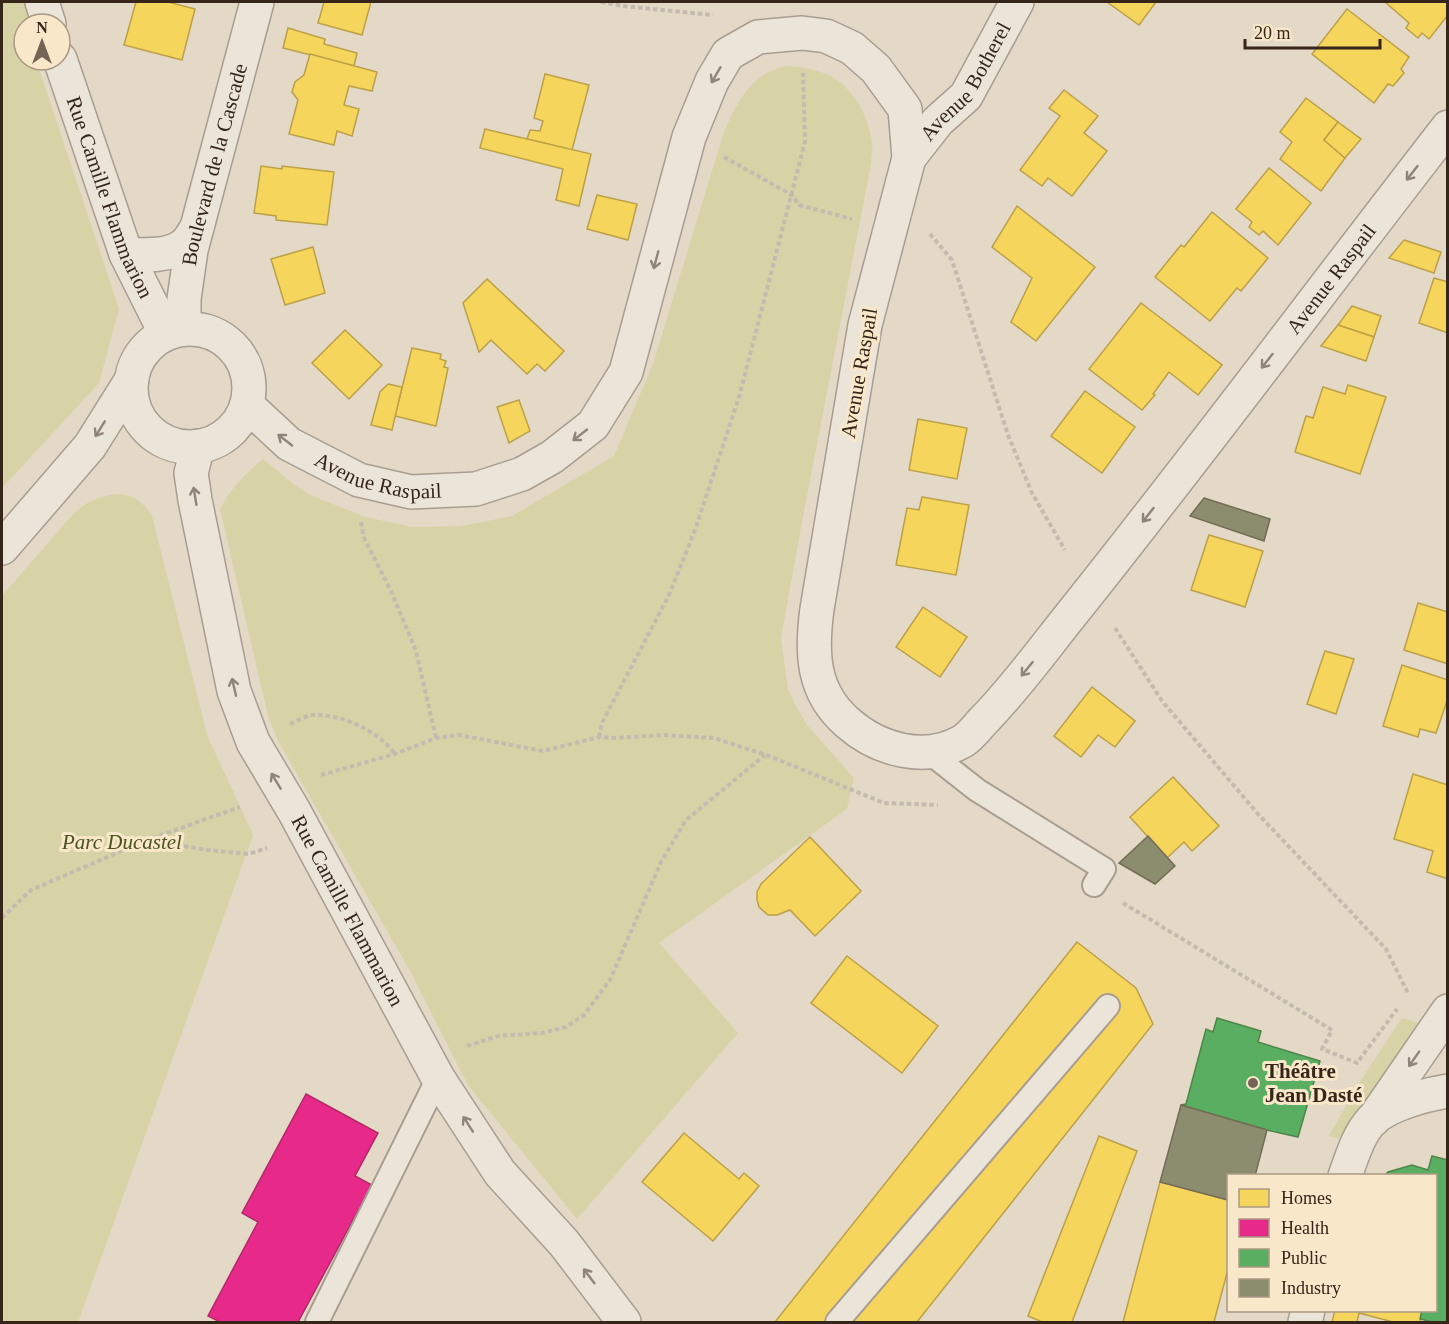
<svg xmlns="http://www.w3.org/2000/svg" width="1449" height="1324" font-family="Georgia,serif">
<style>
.green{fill:#d7d3a7}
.homes{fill:#f6d55c;stroke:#bca048;stroke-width:1.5}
.health{fill:#e7298a;stroke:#b22868;stroke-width:1.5}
.public{fill:#5aae61;stroke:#4f854b;stroke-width:1.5}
.industry{fill:#8c8c6e;stroke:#726d54;stroke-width:1.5}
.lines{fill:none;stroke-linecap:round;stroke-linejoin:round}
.service-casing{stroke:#a89d90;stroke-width:26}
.minor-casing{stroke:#a89d90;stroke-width:36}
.tertiary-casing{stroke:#a89d90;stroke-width:36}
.path{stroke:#c4bbb0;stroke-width:4;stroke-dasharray:4.5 3;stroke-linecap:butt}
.service{stroke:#ebe4d9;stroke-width:22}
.minor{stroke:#ebe4d9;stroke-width:33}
.tertiary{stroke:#ebe4d9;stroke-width:33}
.oneway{stroke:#908479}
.poi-dot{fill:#736456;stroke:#f8e7c9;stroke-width:2}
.labels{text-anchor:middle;stroke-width:6;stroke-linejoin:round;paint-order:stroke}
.street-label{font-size:21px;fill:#362519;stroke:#f8e7c9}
.park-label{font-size:21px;font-style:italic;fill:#4b541e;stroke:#f8e7c9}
.poi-label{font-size:21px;font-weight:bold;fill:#362519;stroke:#f8e7c9;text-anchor:start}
</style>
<rect width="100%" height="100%" fill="#e4d8c6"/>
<!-- green -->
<g class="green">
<polygon points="2,2 26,2 30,24 24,24 24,60 36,60 119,309 99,383 2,488"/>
<path d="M785 66C800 67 817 69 830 76 853 87 871 120 872 145 873 151 871 157 871 164L801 527 781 638 788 689 797 708 807 725 854 778 847 809 659 943 738 1033 577 1219 468 1085 409 969 278 741 268 716 220 509C231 488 245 474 263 459L293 484 310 495 365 517 412 527 462 526 512 516 614 456 653 364 723 135C737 102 749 76 785 66Z"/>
<path d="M118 494C134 495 143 502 152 516L207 735 253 835 78 1322H2V596L74 513C88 501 99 496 118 494Z"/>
<polygon points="1402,1018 1421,1024 1343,1140 1329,1136 1358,1085"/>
</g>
<!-- homes -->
<g class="homes">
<polygon points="136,2 168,2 195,9 182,60 124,45"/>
<polygon points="324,2 371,2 362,35 318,23"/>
<polygon points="1107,2 1156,2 1139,25"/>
<polygon points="1385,2 1448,2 1448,15 1429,39 1422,33 1418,38 1406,28 1409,23"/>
<polygon points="1347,9 1409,57 1401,69 1404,73 1393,86 1388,84 1374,103 1312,54"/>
<polygon points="288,28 325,39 324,44 357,53 354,66 283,48"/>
<polygon points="310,54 377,72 372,91 349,86 344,105 359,109 352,136 337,131 334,145 289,134 298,100 292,92 295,82 304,75"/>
<polygon points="545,74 589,85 572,150 527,139 530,130 540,131 543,121 534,118"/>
<polygon points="1064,90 1098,116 1084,133 1107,151 1072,196 1048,178 1042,186 1020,170 1060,116 1049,108"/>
<polygon points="1306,98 1338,122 1324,140 1345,158 1321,191 1280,159 1292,142 1280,132"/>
<polygon points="1338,122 1361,139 1345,158 1324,140"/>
<polygon points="485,129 591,154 579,206 556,200 563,169 480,148"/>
<polygon points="261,166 282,169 282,166 334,172 327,225 276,220 276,216 254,213"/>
<polygon points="1269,168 1311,203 1278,245 1263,231 1259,235 1249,227 1252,222 1236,209"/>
<polygon points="597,195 637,204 628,240 587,229"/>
<polygon points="1017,206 1095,267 1036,341 1011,322 1032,278 992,247"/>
<polygon points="1212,212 1268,258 1241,291 1237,288 1210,321 1155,277 1181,245 1184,247"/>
<polygon points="1404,240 1441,252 1434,273 1389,258"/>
<polygon points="313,247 325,293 285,305 271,259"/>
<polygon points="1434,278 1448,282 1448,333 1419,323"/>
<polygon points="487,279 564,351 545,371 537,364 527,374 491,340 479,352 463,303"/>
<polygon points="1141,303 1222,365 1198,395 1169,372 1153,394 1155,395 1142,410 1089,369"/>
<polygon points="1352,306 1381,316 1374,337 1338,325"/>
<polygon points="1338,325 1374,337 1366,361 1321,346"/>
<polygon points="345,330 382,365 349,399 312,363"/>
<polygon points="412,348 441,354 440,359 446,361 444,367 448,368 436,426 395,416"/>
<polygon points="388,384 402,387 392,430 371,425 380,392"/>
<polygon points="1348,385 1386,397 1360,474 1295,452 1306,416 1313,418 1323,387 1345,394"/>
<polygon points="1085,391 1135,427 1102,473 1051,436"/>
<polygon points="519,400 530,431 509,443 497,407"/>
<polygon points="918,419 967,428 957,479 909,470"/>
<polygon points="922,497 969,505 956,575 896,565 907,508 919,510"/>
<polygon points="1209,535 1263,551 1245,607 1191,590"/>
<polygon points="1418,603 1448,612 1448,664 1404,650"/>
<polygon points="923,607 967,637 940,677 896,647"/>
<polygon points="1325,651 1354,659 1336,714 1307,704"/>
<polygon points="1402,665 1448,680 1448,698 1436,733 1420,729 1418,737 1383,726"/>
<polygon points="1092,687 1135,721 1115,747 1098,735 1081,757 1054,736"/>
<polygon points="1413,774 1448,785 1448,879 1427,872 1433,851 1394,839"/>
<polygon points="1173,777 1219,826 1192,851 1184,842 1167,858 1130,817"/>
<polygon points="810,837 861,891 815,936 790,910 777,915 768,915 759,907 757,900 757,892 761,884"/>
<polygon points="1077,942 1136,988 1153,1024 917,1322 775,1322"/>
<polygon points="847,956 938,1026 902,1073 811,1003"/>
<polygon points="684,1133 739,1179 744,1173 759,1186 713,1241 642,1182"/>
<polygon points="1099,1136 1137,1151 1072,1322 1039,1322 1040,1321 1028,1316"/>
<polygon points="1160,1182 1228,1200 1228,1269 1214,1322 1123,1322"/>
<polygon points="1335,1310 1422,1310 1420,1322 1393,1322 1359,1313 1357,1322 1332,1322"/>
</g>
<!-- health -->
<polygon class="health" points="306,1094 378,1133 355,1176 372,1185 298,1322 220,1322 208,1316 258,1222 242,1213"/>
<!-- public -->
<g class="public">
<polygon points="1217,1018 1261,1031 1258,1042 1320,1061 1298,1137 1267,1130 1181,1105 1186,1104 1206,1029 1213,1032"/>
<polygon points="1432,1156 1448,1160 1448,1322 1432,1322 1420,1319 1422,1310 1436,1310 1436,1176 1384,1176 1388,1172 1412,1165 1428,1170"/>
</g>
<!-- industry -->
<g class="industry">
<polygon points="1204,498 1270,519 1264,541 1190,516"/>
<polygon points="1148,836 1175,866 1155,884 1119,863"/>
<polygon points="1181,1105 1267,1130 1255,1176 1228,1176 1228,1200 1160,1182"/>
</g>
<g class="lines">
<defs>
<g id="service">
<polyline points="930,753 977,790 1104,869 1094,885"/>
<polyline points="317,1322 438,1078"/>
<polyline points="837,1322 1108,1006"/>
</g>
<g id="minor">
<polyline points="42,2 49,24"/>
<path id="s1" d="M60 59 126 254 166 334"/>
<path id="s2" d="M909 158 938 121 966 96 1017 2"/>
<path d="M126 254C144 255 169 257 184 245 189 241 193 234 196 229"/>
<path id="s3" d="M184 329V299L191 250 257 2"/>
<circle cx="190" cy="388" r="59"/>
<path id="s4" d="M247 405 289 444 359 480 411 492 476 489 522 474 552 457 593 425 626 372 689 137 712 81 728 54 758 37 802 33 826 36 852 48 876 69 905 109 909 158 865 325 817 609C811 653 812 692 848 723 879 750 925 763 963 741 971 736 978 726 985 719 1017 686 1045 647 1074 611 1201 452 1323 288 1448 127"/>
<path id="s5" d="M198 446 191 473 195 500 234 691 253 742 294 811 438 1078 500 1173 564 1243 624 1322"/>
<polyline points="2,548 90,446 132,379"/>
<polyline points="1373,1120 1448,1011"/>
</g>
<g id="tertiary">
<path d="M1345 1176C1352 1157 1358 1135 1372 1120 1389 1104 1425 1095 1448 1091"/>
<polyline points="1305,1322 1308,1310"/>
</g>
</defs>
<!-- service casing -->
<use href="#service" class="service-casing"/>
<!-- minor casing -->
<use href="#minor" class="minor-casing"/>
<!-- tertiary casing -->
<use href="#tertiary" class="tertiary-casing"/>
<!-- path -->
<g class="path">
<polyline points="601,2 623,6 713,15"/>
<polyline points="724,157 792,195 799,205 852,219"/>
<polyline points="930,234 952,260 1008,435 1032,493 1065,550"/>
<polyline points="361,522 364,538 391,591 416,651 436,738"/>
<polyline points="1115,628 1162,701 1258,814 1386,949 1408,993"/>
<path d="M290 724C297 721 305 716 312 715 343 714 377 730 395 754"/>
<polyline points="599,737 602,723 669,595 695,530 739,397 805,142 803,73"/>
<polyline points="321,775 395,754 436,738 459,735 543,751 599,737 616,738 663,735 714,738 769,756 884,803 938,805"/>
<polyline points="147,840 208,850 249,854 267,848"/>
<polyline points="1123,903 1332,1030 1322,1049 1357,1063 1397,1009"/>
<polyline points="2,918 31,890 147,840 240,807"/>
<polyline points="467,1046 498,1036 542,1033 566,1027 584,1015 610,980 661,862 686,820 765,755"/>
</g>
<!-- service -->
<use href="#service" class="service"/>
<!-- minor -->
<use href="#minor" class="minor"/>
<!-- tertiary -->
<use href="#tertiary" class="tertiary"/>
</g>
<!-- one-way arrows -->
<defs><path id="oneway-shaft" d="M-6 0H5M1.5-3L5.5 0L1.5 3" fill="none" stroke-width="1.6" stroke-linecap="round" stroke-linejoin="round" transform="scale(1.5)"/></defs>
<g class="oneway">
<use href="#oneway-shaft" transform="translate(716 75) rotate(120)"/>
<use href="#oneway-shaft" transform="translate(1412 173) rotate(128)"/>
<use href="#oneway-shaft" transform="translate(656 260) rotate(105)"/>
<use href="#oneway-shaft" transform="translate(1267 361) rotate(128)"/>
<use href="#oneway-shaft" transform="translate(100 429) rotate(122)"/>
<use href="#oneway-shaft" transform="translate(580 435) rotate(142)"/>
<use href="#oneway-shaft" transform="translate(285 440) rotate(-142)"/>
<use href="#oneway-shaft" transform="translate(195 496) rotate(-99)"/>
<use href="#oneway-shaft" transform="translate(1148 515) rotate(128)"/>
<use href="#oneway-shaft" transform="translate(1027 669) rotate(129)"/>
<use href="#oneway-shaft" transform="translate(234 687) rotate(-103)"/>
<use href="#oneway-shaft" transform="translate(276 781) rotate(-121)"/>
<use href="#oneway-shaft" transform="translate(1414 1059) rotate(125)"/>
<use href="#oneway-shaft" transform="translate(468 1124) rotate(-123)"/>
<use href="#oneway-shaft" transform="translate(589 1276) rotate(-127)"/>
</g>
<!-- markers -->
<circle class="poi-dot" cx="1253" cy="1083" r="6"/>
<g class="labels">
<!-- street labels -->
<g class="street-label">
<text dy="7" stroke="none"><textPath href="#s2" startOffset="96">Avenue Botherel</textPath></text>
<text dy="7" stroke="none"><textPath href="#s3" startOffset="168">Boulevard de la Cascade</textPath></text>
<text dy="7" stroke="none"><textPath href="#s1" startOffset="147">Rue Camille Flammarion</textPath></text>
<text dy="7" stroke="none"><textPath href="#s4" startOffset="2349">Avenue Raspail</textPath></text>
<text transform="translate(859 373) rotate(-80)" y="7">Avenue Raspail</text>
<text dy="7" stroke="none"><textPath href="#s4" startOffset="154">Avenue Raspail</textPath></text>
<text dy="7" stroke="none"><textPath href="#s5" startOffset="498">Rue Camille Flammarion</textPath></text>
</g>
<!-- park labels -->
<g class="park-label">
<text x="122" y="849">Parc Ducastel</text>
</g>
<!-- poi labels -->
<g class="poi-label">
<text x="1265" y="1078">Théâtre<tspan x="1265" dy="24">Jean Dasté</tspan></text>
</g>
</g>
<!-- border -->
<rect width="1449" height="1324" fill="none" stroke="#362519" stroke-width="6"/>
<!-- legend -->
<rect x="1227" y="1174" width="210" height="138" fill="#f8e7c9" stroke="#aa9983" stroke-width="1.5"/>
<rect x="1239" y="1189" width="30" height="18" fill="#f6d55c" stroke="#aa9983" stroke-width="1.5"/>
<text x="1281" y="1204" font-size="18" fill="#362519">Homes</text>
<rect x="1239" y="1219" width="30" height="18" fill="#e7298a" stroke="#aa9983" stroke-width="1.5"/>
<text x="1281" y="1234" font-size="18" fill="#362519">Health</text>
<rect x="1239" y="1249" width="30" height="18" fill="#5aae61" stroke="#aa9983" stroke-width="1.5"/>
<text x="1281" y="1264" font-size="18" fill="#362519">Public</text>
<rect x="1239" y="1279" width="30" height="18" fill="#8c8c6e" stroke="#aa9983" stroke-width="1.5"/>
<text x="1281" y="1294" font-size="18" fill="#362519">Industry</text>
<!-- north arrow -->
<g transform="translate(42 42)"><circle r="28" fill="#f8e7c9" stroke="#aa9983" stroke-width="1.5"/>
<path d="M0-4.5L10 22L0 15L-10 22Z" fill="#736456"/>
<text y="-9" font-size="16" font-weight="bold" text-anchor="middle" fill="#362519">N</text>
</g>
<!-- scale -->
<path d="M1245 39v9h135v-9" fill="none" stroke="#362519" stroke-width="3"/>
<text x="1254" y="39" font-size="18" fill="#362519" stroke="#f8e7c9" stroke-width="4.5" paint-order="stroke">20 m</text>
</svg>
